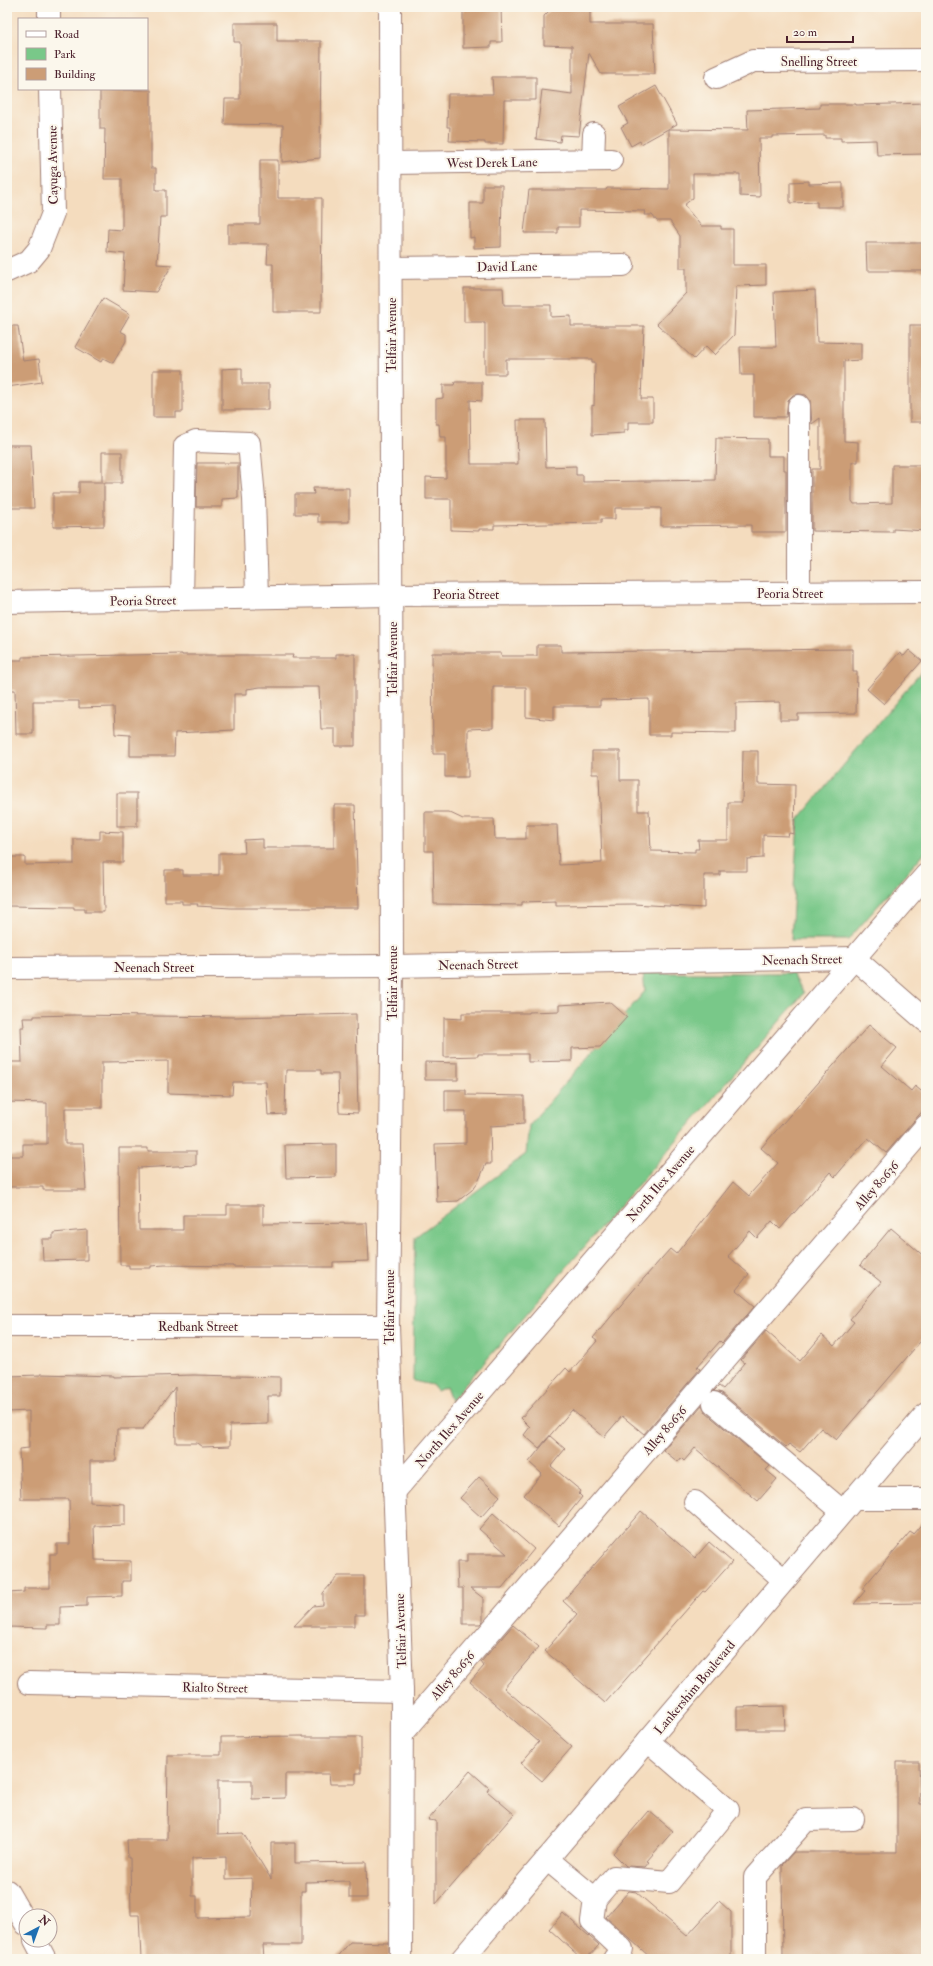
<svg xmlns="http://www.w3.org/2000/svg" width="933" height="1966" font-family="'IM FELL Double Pica',serif">
<style>
.green{fill:#79c889;stroke:#62745a}
.building{fill:#cc9d76;fill-rule:evenodd}
.lines{fill:none;stroke-linecap:round;stroke-linejoin:round}
.minor-casing{stroke:#9f7e74;stroke-width:24}
.major-casing{stroke:#9f7e74;stroke-width:24}
.highway-casing{stroke:#9f7e74;stroke-width:24}
.minor{stroke:#fff;stroke-width:22}
.major{stroke:#fff;stroke-width:22}
.highway{stroke:#fff;stroke-width:22}
.labels{text-anchor:middle;stroke-width:4;stroke-linejoin:round;paint-order:stroke}
.street-label{font-size:13px;fill:#4a1f2b;stroke:#fbf7ec}
</style>
<rect width="100%" height="100%" fill="#fbf7ec"/>
<filter id="ink" filterUnits="userSpaceOnUse"><feTurbulence type="fractalNoise" baseFrequency=".025" numOctaves="2"/><feDisplacementMap in="SourceGraphic" scale="8" xChannelSelector="R" yChannelSelector="G"/><feConvolveMatrix kernelMatrix="1 2 1 2 8 2 1 2 1" color-interpolation-filters="sRGB"/></filter>
<filter id="wash" filterUnits="userSpaceOnUse"><feTurbulence type="fractalNoise" baseFrequency=".012" numOctaves="4" result="noise"/><feDisplacementMap in="SourceGraphic" scale="16" xChannelSelector="R" yChannelSelector="G"/><feGaussianBlur stdDeviation="0.9" result="paint"/><feColorMatrix in="noise" values="0 0 0 0 0 0 0 0 0 0 0 0 0 0 0 0 0 1.4 0 .05"/><feComposite in="paint" operator="in"/></filter>
<g filter="url(#wash)">
<rect width="100%" height="100%" fill="#f4dcbe"/>
<!-- green -->
<g class="green">
<polygon points="926,666 926,851 848,940 791,940 798,820"/>
<polygon points="643,973 792,973 804,993 451,1401 446,1387 437,1391 432,1385 413,1381 415,1237 526,1154 529,1125 645,991"/>
</g>
<g id="blocks">
<!-- building -->
<g class="building">
<polygon points="463,7 501,7 502,42 491,42 491,47 463,48"/>
<polygon points="553,7 586,7 586,10 590,10 590,24 653,24 655,74 601,74 589,53 579,136 561,135 560,142 536,139 542,90 572,94 572,46 544,45 544,16"/>
<polygon points="234,23 277,23 277,41 321,41 320,158 282,162 283,125 224,124 225,99 240,99 240,42 234,42"/>
<polygon points="492,77 536,77 536,100 504,100 503,144 485,144 485,142 449,141 450,127 447,127 448,94 493,94"/>
<polygon points="656,86 677,124 641,144 640,141 631,146 621,127 628,123 619,107"/>
<polygon points="100,90 151,90 151,168 156,168 156,190 166,190 166,217 160,217 157,264 172,265 156,292 123,290 125,254 107,252 108,229 122,230 122,179 104,179 105,129 100,129"/>
<polygon points="926,103 926,154 877,155 876,140 841,141 841,138 825,138 825,135 772,136 772,138 759,138 760,197 740,196 740,174 693,174 693,198 684,205 701,226 721,226 721,229 733,229 733,265 766,265 766,285 736,286 734,335 715,355 706,346 694,359 657,324 686,293 686,268 680,268 680,236 670,221 657,221 652,215 644,215 645,211 579,210 579,227 558,227 558,233 524,233 529,190 606,190 607,188 669,189 669,129 748,130 747,110 820,108 820,104 856,104 856,105"/>
<polygon points="260,160 278,160 278,198 322,198 321,312 273,312 273,264 267,264 268,244 228,244 228,224 260,224"/>
<polygon points="809,181 809,184 843,183 843,207 817,207 817,202 790,203 790,182"/>
<polygon points="483,185 502,185 501,247 474,248 474,237 470,238 470,203 483,203"/>
<polygon points="866,243 926,243 926,271 867,271"/>
<polygon points="464,288 503,288 504,305 551,305 551,317 571,316 571,326 644,326 641,399 653,399 653,422 628,422 628,430 624,430 624,433 592,435 592,405 594,406 595,362 592,362 592,359 506,359 506,374 485,374 485,322 464,322"/>
<polygon points="815,290 817,342 861,343 861,360 844,361 844,441 858,442 858,462 852,462 852,501 854,504 892,503 892,465 926,465 926,531 893,529 893,532 812,531 812,469 820,469 820,418 812,424 810,400 806,395 799,394 793,395 788,400 786,417 754,417 754,375 741,375 740,347 776,347 774,292"/>
<polygon points="103,298 130,314 120,331 126,334 126,341 113,363 103,358 101,362 75,347"/>
<rect x="910" y="325" width="16" height="97"/>
<polygon points="7,326 18,326 23,361 39,359 42,382 7,387"/>
<polygon points="242,368 242,384 269,384 269,410 222,410 222,369"/>
<polygon points="153,370 183,370 183,412 176,412 176,417 153,417"/>
<polygon points="455,382 482,382 482,401 470,400 471,464 518,464 517,420 545,420 546,467 576,466 576,475 583,475 583,482 715,480 716,438 768,439 768,456 784,456 784,470 786,470 786,532 751,532 751,525 661,526 661,508 615,508 615,519 601,519 601,523 494,525 494,529 479,529 479,531 451,530 451,499 426,499 426,477 446,478 446,437 440,437 439,424 436,424 436,399 443,398 443,385 454,385"/>
<polygon points="7,445 31,445 34,508 7,508"/>
<polygon points="102,452 122,452 122,483 104,483 104,526 53,527 53,493 79,493 79,482 102,482"/>
<polygon points="197,463 238,463 238,498 222,499 222,507 196,507"/>
<polygon points="313,488 349,488 349,522 318,522 318,514 295,514 295,494 314,494"/>
<polygon points="537,645 561,645 561,652 853,649 853,672 857,672 856,713 798,714 798,720 780,720 780,702 736,703 736,733 671,732 671,735 649,735 649,699 600,700 600,706 554,706 554,720 526,717 526,687 493,687 493,728 468,729 468,777 445,777 445,754 433,754 432,653 501,653 501,656 537,656"/>
<polygon points="909,650 922,661 884,704 867,689 899,653 904,656"/>
<polygon points="182,654 182,655 293,655 292,658 336,658 336,654 355,654 355,746 335,746 335,729 321,729 319,687 260,687 247,689 247,694 234,694 234,730 175,733 174,756 130,756 130,735 115,734 114,707 79,708 79,701 33,701 33,734 16,734 15,690 7,690 7,660 22,660 22,657"/>
<polygon points="592,751 620,751 620,780 638,780 638,811 649,811 651,851 695,852 695,849 699,849 698,840 728,840 728,802 742,802 743,751 758,751 758,784 795,785 794,834 789,833 788,836 763,835 763,858 747,859 747,871 720,871 720,875 704,875 704,908 633,904 556,905 556,901 522,902 522,905 434,904 433,851 425,851 425,812 448,812 463,819 494,819 495,839 526,839 526,825 557,825 559,865 602,863 599,774 592,774"/>
<rect x="117" y="793" width="20" height="33"/>
<polygon points="334,805 355,805 358,908 231,908 197,906 198,904 182,904 182,901 165,901 165,870 183,870 183,875 219,875 219,853 245,853 244,840 263,839 263,848 334,848"/>
<polygon points="100,831 123,832 123,862 103,862 104,912 85,912 85,909 74,909 74,907 7,906 7,857 25,857 25,865 74,864 74,839 100,839"/>
<polygon points="610,1002 627,1017 600,1047 572,1048 572,1061 528,1062 528,1054 478,1054 478,1056 444,1057 444,1018 462,1019 462,1013 529,1013 529,1012 559,1011 559,1005"/>
<polygon points="356,1014 358,1113 339,1112 338,1074 321,1074 321,1070 286,1070 285,1114 268,1115 266,1082 233,1082 232,1095 168,1093 168,1061 102,1062 102,1108 65,1108 65,1144 83,1144 86,1190 43,1190 43,1187 7,1187 7,1156 23,1156 23,1144 47,1144 47,1103 7,1102 7,1062 22,1062 21,1027 24,1027 23,1018 34,1018 34,1016 73,1015 236,1017"/>
<polygon points="869,1025 897,1048 882,1066 911,1091 915,1086 926,1095 926,1107 886,1153 868,1138 835,1177 830,1172 780,1229 772,1221 757,1238 750,1231 728,1256 749,1274 736,1290 755,1306 722,1343 720,1341 697,1367 700,1369 644,1434 622,1416 604,1437 572,1410 539,1448 524,1435 530,1427 521,1418 566,1368 570,1372 597,1341 593,1338 637,1286 670,1249 676,1254 733,1182 749,1196 751,1193 778,1163 761,1148"/>
<polygon points="425,1062 458,1063 458,1080 425,1080"/>
<polygon points="445,1090 466,1090 466,1095 524,1096 524,1124 490,1126 491,1164 486,1164 478,1182 472,1190 458,1201 437,1202 435,1144 466,1143 466,1111 445,1111"/>
<polygon points="336,1144 336,1177 286,1178 285,1145"/>
<polygon points="119,1148 148,1148 148,1151 196,1151 196,1165 138,1168 139,1230 183,1230 183,1215 227,1215 227,1205 263,1205 263,1224 367,1223 369,1261 333,1262 333,1267 233,1267 233,1266 165,1265 151,1266 151,1268 129,1268 129,1265 120,1265"/>
<polygon points="891,1228 926,1258 926,1335 836,1440 821,1428 800,1452 789,1444 786,1447 722,1393 714,1391 719,1386 723,1389 745,1363 741,1360 766,1331 800,1361 822,1335 834,1346 854,1322 850,1319 881,1282 860,1265"/>
<polygon points="87,1230 87,1260 43,1261 42,1239 53,1239 53,1233"/>
<polygon points="41,1374 114,1376 114,1377 194,1375 280,1377 280,1396 268,1396 268,1424 230,1425 230,1446 202,1447 197,1443 176,1443 175,1387 143,1429 117,1429 116,1461 90,1461 90,1502 125,1504 125,1525 94,1526 95,1560 131,1561 131,1581 122,1581 122,1596 87,1597 87,1606 60,1607 60,1625 47,1625 47,1628 7,1627 7,1593 24,1592 24,1588 50,1588 50,1554 57,1554 57,1544 70,1544 69,1499 21,1499 19,1449 29,1448 29,1411 7,1412 7,1376 41,1375"/>
<polygon points="702,1405 706,1413 770,1466 766,1470 777,1479 758,1501 695,1448 684,1461 681,1458 678,1462 663,1450"/>
<polygon points="550,1436 565,1449 551,1466 581,1491 579,1494 582,1497 559,1526 524,1495 542,1474 529,1462"/>
<polygon points="479,1477 500,1496 481,1517 460,1498"/>
<polygon points="641,1511 695,1558 709,1542 732,1562 705,1592 703,1591 605,1703 545,1651 577,1614 563,1601"/>
<polygon points="493,1513 534,1549 502,1588 470,1588 483,1598 483,1621 480,1624 463,1624 463,1588 458,1588 457,1562 467,1562 467,1554 507,1554 479,1529"/>
<polygon points="926,1519 926,1603 854,1604 865,1591 862,1589 910,1532 913,1534"/>
<polygon points="338,1576 364,1576 364,1615 355,1615 355,1626 294,1626 313,1606 323,1605 323,1593"/>
<polygon points="513,1625 539,1647 504,1688 572,1747 542,1781 521,1763 539,1742 470,1682 484,1666 481,1662"/>
<polygon points="784,1706 785,1730 737,1730 737,1707"/>
<path d="M303 1736V1737H361V1773H356V1784H330L329 1774H285V1798L252 1799V1780H218V1834L243 1833 271 1879V1843H295V1863L366 1862 367 1898H349V1881L305 1882V1891H301V1945H263L264 1959H141L139 1915H131L130 1858H128L127 1840H167L168 1755H221V1737ZM226 1857V1879L252 1878 251 1917 197 1918V1896H192V1858Z"/>
<polygon points="897,1762 919,1762 920,1804 926,1804 926,1959 783,1959 782,1865 794,1852 897,1852"/>
<polygon points="470,1771 489,1788 487,1791 514,1814 436,1904 436,1821 428,1820"/>
<polygon points="649,1811 673,1831 647,1861 649,1862 645,1867 626,1866 613,1853"/>
<polygon points="629,1891 636,1892 687,1936 719,1901 731,1912 731,1959 652,1959 606,1917"/>
<polygon points="563,1913 599,1945 586,1959 582,1959 549,1929"/>
<polygon points="350,1942 389,1943 389,1959 336,1959"/>
</g>
</g>
</g>
<g filter="url(#ink)">
<use href="#blocks" fill-opacity="0" stroke="#9f7e74" stroke-width="1"/>
<g class="lines">
<defs>
<g id="minor">
<polyline points="49,7 49,19"/>
<polyline points="390,7 392,966 388,1326 402,1691 401,1959"/>
<polyline points="716,78 753,61 926,60"/>
<polyline points="593,160 594,134"/>
<polyline points="392,163 611,160"/>
<polyline points="391,268 623,265"/>
<polyline points="7,271 29,261 39,249 53,213 50,89"/>
<polyline points="799,406 799,593"/>
<polyline points="182,599 185,446 196,441 249,443 254,498 257,597"/>
<polyline points="7,602 392,595 926,592"/>
<polyline points="7,968 392,966 854,958 926,1021"/>
<polyline points="7,1326 388,1326"/>
<polyline points="714,1403 842,1511"/>
<polyline points="394,1492 926,875"/>
<polyline points="853,1499 926,1499"/>
<polyline points="695,1502 784,1580"/>
<polyline points="29,1683 402,1691"/>
<polyline points="402,1734 926,1126"/>
<polyline points="547,1859 595,1899 592,1921 622,1949 614,1959"/>
<polyline points="595,1899 614,1877 669,1882 728,1810 648,1741"/>
<polyline points="755,1959 755,1877 806,1820 853,1819"/>
</g>
<polyline id="major" points="462,1959 926,1414"/>
<g id="highway">
<polyline points="7,1891 26,1924"/>
<polyline points="35,1940 45,1959"/>
</g>
</defs>
<!-- minor casing -->
<use href="#minor" class="minor-casing"/>
<!-- major casing -->
<use href="#major" class="major-casing"/>
<!-- highway casing -->
<use href="#highway" class="highway-casing"/>
<!-- minor -->
<use href="#minor" class="minor"/>
<!-- major -->
<use href="#major" class="major"/>
<!-- highway -->
<use href="#highway" class="highway"/>
</g>
</g>
<g class="labels">
<!-- street labels -->
<g class="street-label">
<text x="819" y="66">Snelling Street</text>
<text transform="translate(492 162) rotate(-1)" y="5">West Derek Lane</text>
<text transform="translate(52 165) rotate(-91)" y="5">Cayuga Avenue</text>
<text transform="translate(507 266) rotate(-1)" y="5">David Lane</text>
<text transform="translate(391 335) rotate(-90)" y="5">Telfair Avenue</text>
<text x="790" y="598">Peoria Street</text>
<text x="466" y="599">Peoria Street</text>
<text transform="translate(143 600) rotate(-1)" y="5">Peoria Street</text>
<text transform="translate(392 659) rotate(-90)" y="5">Telfair Avenue</text>
<text transform="translate(802 959) rotate(-1)" y="5">Neenach Street</text>
<text transform="translate(478 964) rotate(-1)" y="5">Neenach Street</text>
<text x="154" y="972">Neenach Street</text>
<text transform="translate(392 983) rotate(-90)" y="5">Telfair Avenue</text>
<text transform="translate(660 1183) rotate(-49)" y="5">North Ilex Avenue</text>
<text transform="translate(876 1185) rotate(-49)" y="5">Alley 80636</text>
<text transform="translate(389 1307) rotate(-90)" y="5">Telfair Avenue</text>
<text x="198" y="1331">Redbank Street</text>
<text transform="translate(449 1429) rotate(-49)" y="5">North Ilex Avenue</text>
<text transform="translate(664 1430) rotate(-49)" y="5">Alley 80636</text>
<text transform="translate(400 1631) rotate(-92)" y="5">Telfair Avenue</text>
<text transform="translate(452 1675) rotate(-49)" y="5">Alley 80636</text>
<text transform="translate(215 1687) rotate(1)" y="5">Rialto Street</text>
<text transform="translate(694 1687) rotate(-50)" y="5">Lankershim Boulevard</text>
</g>
</g>
<!-- margin -->
<rect width="933" height="1966" fill="none" stroke="#fbf7ec" stroke-width="24"/>
<!-- legend -->
<rect x="18" y="18" width="130" height="72" fill="#fbf7ec" stroke="#b4a19f"/>
<rect x="26" y="31" width="20" height="6" fill="#ffffff" stroke="#b4a19f"/>
<text x="54" y="38" font-size="12" fill="#4a1f2b">Road</text>
<rect x="26" y="48" width="20" height="12" fill="#79c889" stroke="#b4a19f"/>
<text x="54" y="58" font-size="12" fill="#4a1f2b">Park</text>
<rect x="26" y="68" width="20" height="12" fill="#cc9d76" stroke="#b4a19f"/>
<text x="54" y="78" font-size="12" fill="#4a1f2b">Building</text>
<!-- north arrow -->
<g transform="translate(38 1928) rotate(41)"><circle r="19" fill="#fbf7ec" stroke="#b4a19f"/>
<path d="M0-3L7 15L0 10L-7 15Z" fill="#1f6fb2"/>
<text y="-6" font-size="11" font-weight="bold" text-anchor="middle" fill="#4a1f2b">N</text>
</g>
<!-- scale -->
<path d="M787 36v6h66v-6" fill="none" stroke="#4a1f2b" stroke-width="2"/>
<text x="793" y="36" font-size="12" fill="#4a1f2b" stroke="#fbf7ec" stroke-width="3" paint-order="stroke">20 m</text>
</svg>
